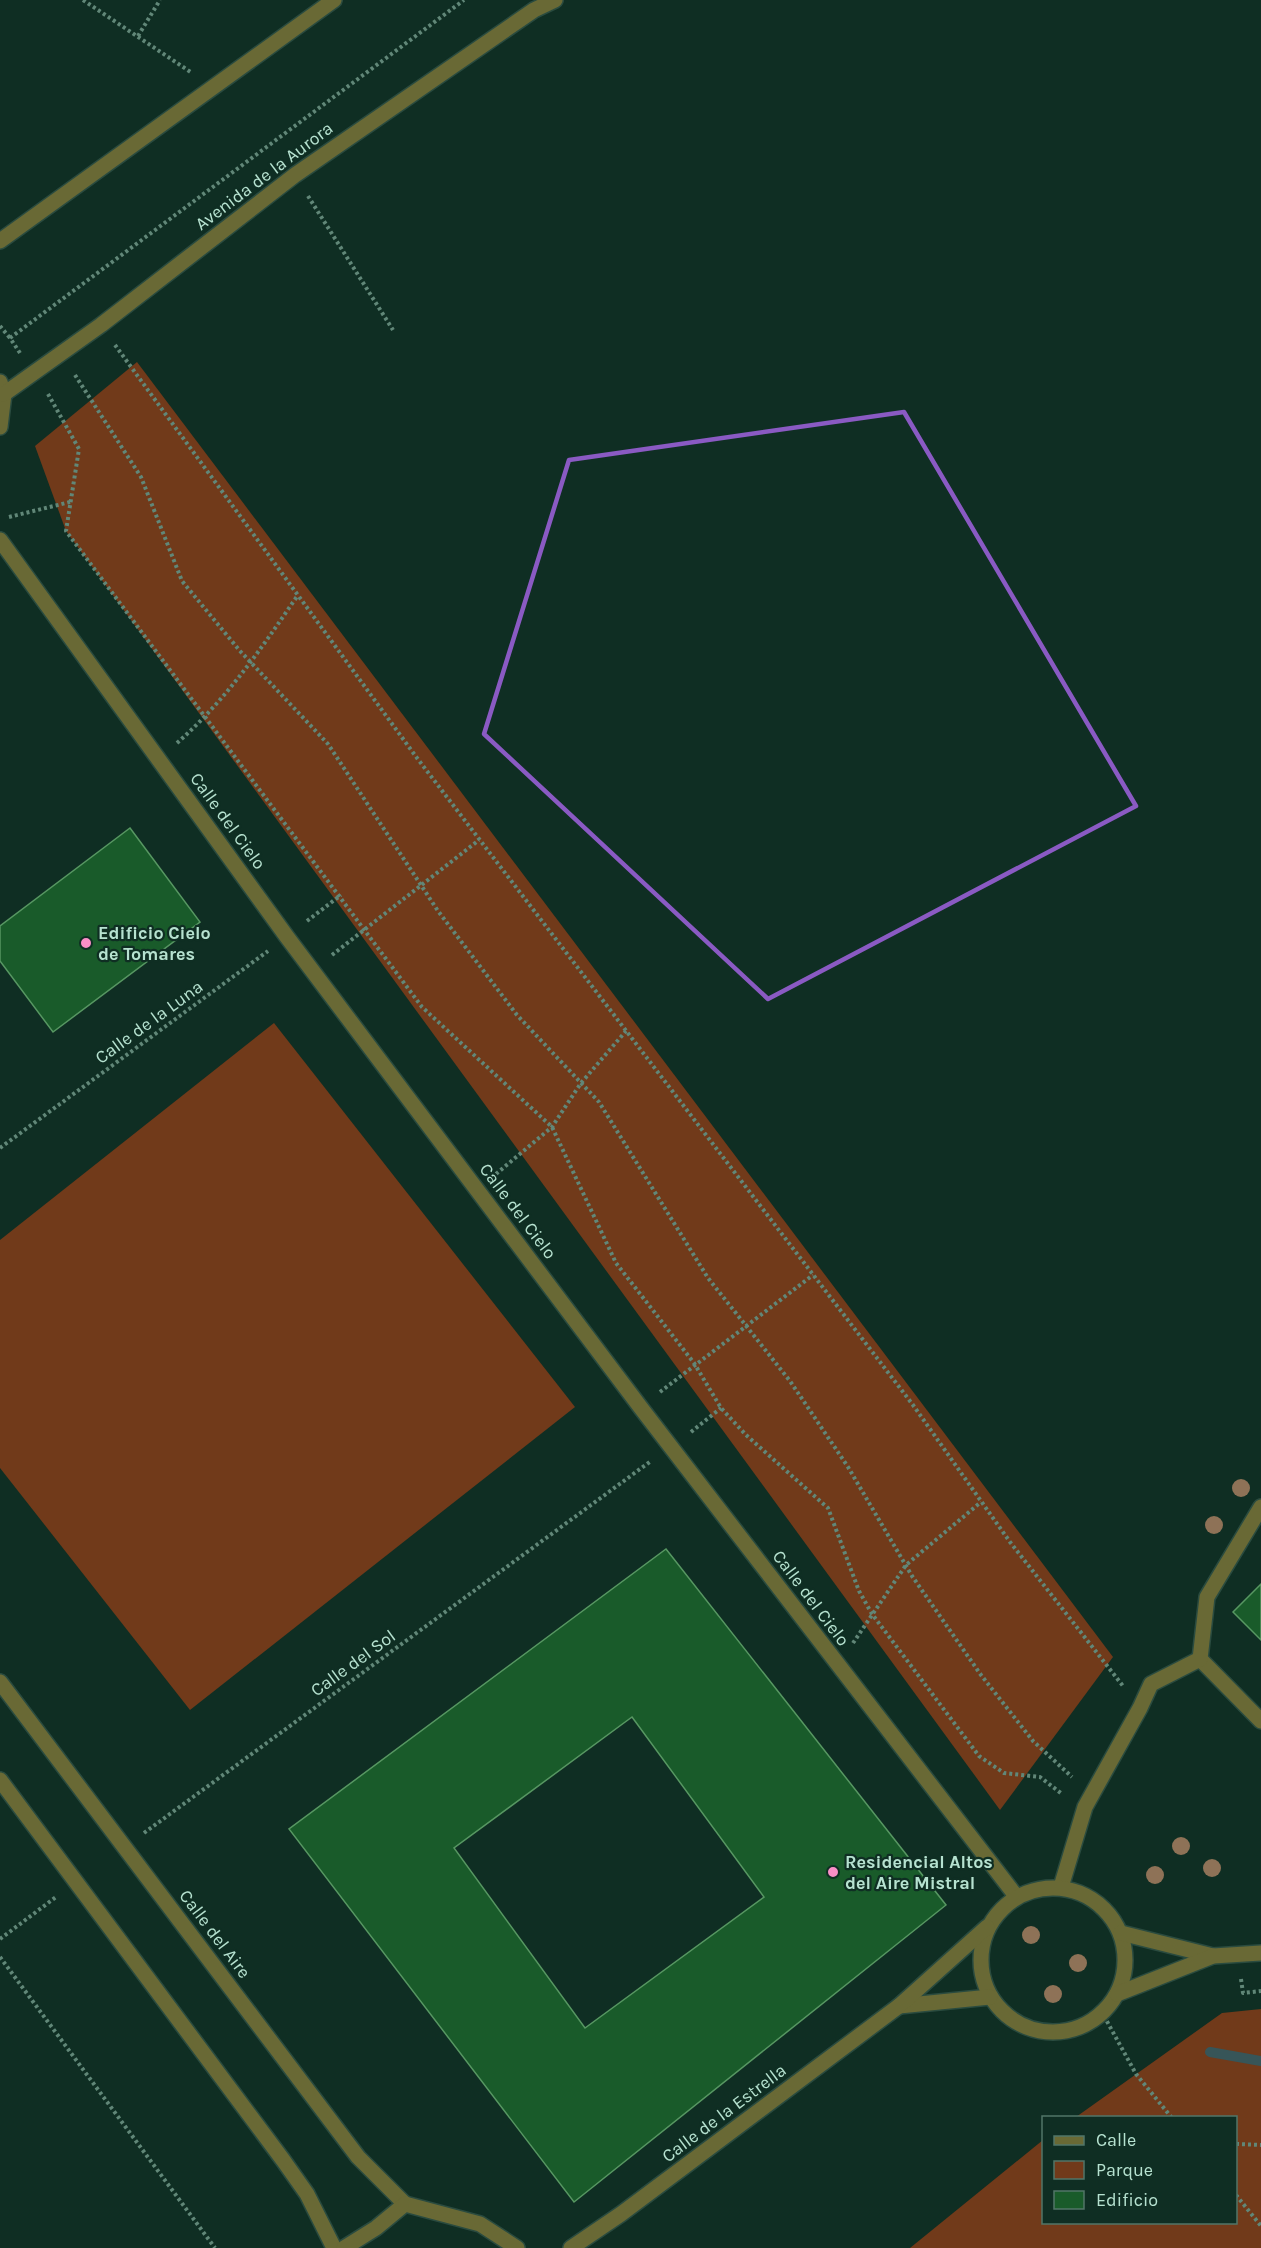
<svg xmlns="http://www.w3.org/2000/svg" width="1261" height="2248" font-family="Karla,sans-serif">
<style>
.green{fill:#713a1a}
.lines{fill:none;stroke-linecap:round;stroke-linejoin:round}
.stream{stroke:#375558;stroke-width:10}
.building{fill:#195b2a;stroke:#579762;stroke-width:1.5;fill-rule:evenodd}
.minor-casing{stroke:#2a4b3f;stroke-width:18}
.path{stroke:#618778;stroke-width:4;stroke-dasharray:3 3;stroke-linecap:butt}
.minor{stroke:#696935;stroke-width:15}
.tree{fill:#8e7257}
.marked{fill:none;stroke:#8a5ac3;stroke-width:4.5;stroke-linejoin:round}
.poi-dot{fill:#fa8fc7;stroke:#0f2e23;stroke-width:2}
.labels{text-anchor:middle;stroke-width:4.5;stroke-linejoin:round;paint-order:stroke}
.street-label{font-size:18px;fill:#b6e2d0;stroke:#0f2e23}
.poi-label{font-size:18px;font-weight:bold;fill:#b6e2d0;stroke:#0f2e23;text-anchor:start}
</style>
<rect width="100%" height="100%" fill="#0f2e23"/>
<!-- green -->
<g class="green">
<polygon points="137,362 1113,1657 1000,1810 66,531 35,446"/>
<polygon points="274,1023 575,1407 190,1710 0,1468 0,1240"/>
<polygon points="1261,2009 1261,2248 910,2248 1043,2140 1044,2222 1236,2222 1236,2118 1076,2117 1222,2013"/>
</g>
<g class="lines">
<!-- stream -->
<polyline class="stream" points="1210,2052 1261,2061"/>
</g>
<!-- building -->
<g class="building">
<polygon points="130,828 200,922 53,1032 0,961 0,926"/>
<path d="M666 1549 946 1905 574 2202 289 1829ZM632 1717 764 1897 585 2028 454 1848Z"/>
<polygon points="1261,1584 1261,1640 1233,1612"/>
</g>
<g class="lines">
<defs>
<g id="minor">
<polyline points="0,241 334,0"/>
<polyline points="0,382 4,394 0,427"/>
<polyline points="4,394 101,325 295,175 534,10 555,0"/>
<polyline points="0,540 287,937 641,1408 1016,1896"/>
<polyline points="1200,1659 1261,1721"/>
<polyline points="0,1682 358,2157 405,2204"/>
<polyline points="0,1780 283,2160 307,2194 334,2248"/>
<polyline points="1061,1887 1085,1807 1140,1708 1151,1684 1200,1659 1207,1597 1261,1507"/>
<circle cx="1053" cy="1960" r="72"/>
<polyline points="1121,1933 1213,1956"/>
<polyline points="1117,1994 1213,1956 1261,1953"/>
<polyline points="899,2006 990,1997"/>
<polyline points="344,2248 376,2228 405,2204 480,2224 517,2248"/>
<polyline points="571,2248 621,2214 899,2006 987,1927"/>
</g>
</defs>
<!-- minor casing -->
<use href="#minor" class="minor-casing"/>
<!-- path -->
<g class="path">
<polyline points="83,0 192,73"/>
<polyline points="138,36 160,0"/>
<polyline points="308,196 393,330"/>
<polyline points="0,326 10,338"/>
<polyline points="115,345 417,758 913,1405 1010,1542 1123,1686"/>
<polyline points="20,353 10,338 464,0"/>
<polyline points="75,375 141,477 182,581 240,651 328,744 438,911 517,1015 599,1102 708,1278 790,1381 848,1467 912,1576 981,1675 1033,1741 1072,1777"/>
<polyline points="48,394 79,449 66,531 422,1007 552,1127 616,1263 694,1363 721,1408 746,1435 828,1508 859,1591 872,1614 979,1756 1004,1773 1040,1777 1062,1794"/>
<polyline points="9,517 70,502"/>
<path d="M177 743C226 700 261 649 298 595"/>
<polyline points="307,921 341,895"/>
<polyline points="332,955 479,840"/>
<polyline points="0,1148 268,951"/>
<polyline points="496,1174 552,1127 581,1083 626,1031"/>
<polyline points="660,1392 813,1275"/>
<polyline points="691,1432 721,1408"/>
<polyline points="853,1643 906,1565 981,1502"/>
<polyline points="144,1833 651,1461"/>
<polyline points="0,1939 56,1897"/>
<polyline points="0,1957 215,2248"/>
<polyline points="1241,1979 1243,1993 1261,1991"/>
<polyline points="1104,2016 1136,2074 1172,2118"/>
<polyline points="1236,2144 1261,2145"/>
<polyline points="1236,2195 1261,2226"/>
</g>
<!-- minor -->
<use href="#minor" class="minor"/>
</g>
<!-- trees -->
<g class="tree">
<circle cx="1241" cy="1488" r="9"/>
<circle cx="1214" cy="1525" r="9"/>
<circle cx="1181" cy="1846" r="9"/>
<circle cx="1212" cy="1868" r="9"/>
<circle cx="1155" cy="1875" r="9"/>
<circle cx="1031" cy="1935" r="9"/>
<circle cx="1078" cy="1963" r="9"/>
<circle cx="1053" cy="1994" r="9"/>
</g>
<!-- marked area -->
<path class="marked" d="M904 412 1136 806 768 999 484 734 569 460Z"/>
<!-- markers -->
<g class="poi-dot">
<circle cx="86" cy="943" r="6"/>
<circle cx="833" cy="1872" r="6"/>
</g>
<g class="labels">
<!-- street labels -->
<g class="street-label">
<text transform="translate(264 176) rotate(-37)" y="6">Avenida de la Aurora</text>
<text transform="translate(228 821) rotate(54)" y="6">Calle del Cielo</text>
<text transform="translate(149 1022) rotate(-36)" y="6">Calle de la Luna</text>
<text transform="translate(518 1211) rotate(53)" y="6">Calle del Cielo</text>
<text transform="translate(811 1598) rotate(53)" y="6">Calle del Cielo</text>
<text transform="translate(353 1663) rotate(-36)" y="6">Calle del Sol</text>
<text transform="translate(215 1934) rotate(53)" y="6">Calle del Aire</text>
<text transform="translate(724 2113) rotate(-37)" y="6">Calle de la Estrella</text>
</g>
<!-- poi labels -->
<g class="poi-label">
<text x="98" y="939">Edificio Cielo<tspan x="98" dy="21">de Tomares</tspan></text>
<text x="845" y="1868">Residencial Altos<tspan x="845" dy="21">del Aire Mistral</tspan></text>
</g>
</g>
<!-- legend -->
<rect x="1042" y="2116" width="195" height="108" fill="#0f2e23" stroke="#527668" stroke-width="1.5"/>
<rect x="1054" y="2136" width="30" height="9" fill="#696935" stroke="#527668" stroke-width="1.5"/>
<text x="1096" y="2146" font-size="18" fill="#b6e2d0">Calle</text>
<rect x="1054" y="2161" width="30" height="18" fill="#713a1a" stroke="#527668" stroke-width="1.5"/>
<text x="1096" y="2176" font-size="18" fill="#b6e2d0">Parque</text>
<rect x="1054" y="2191" width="30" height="18" fill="#195b2a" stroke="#527668" stroke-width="1.5"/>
<text x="1096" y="2206" font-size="18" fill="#b6e2d0">Edificio</text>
</svg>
